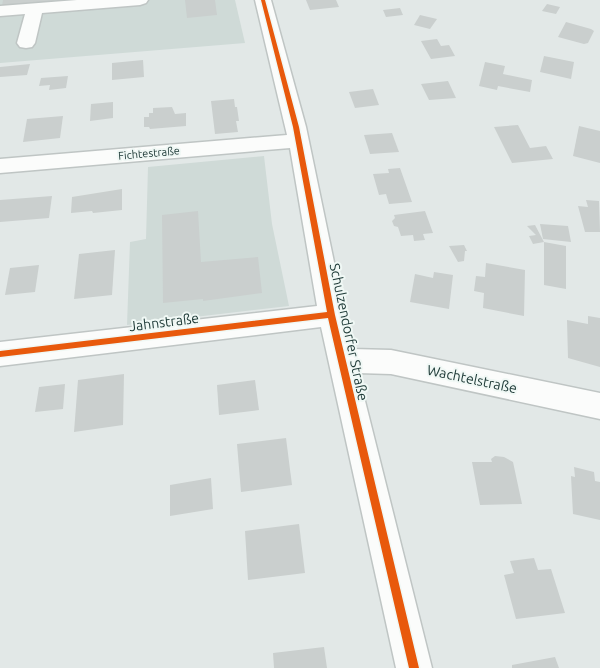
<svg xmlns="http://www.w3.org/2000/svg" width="600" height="668" font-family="Ubuntu,sans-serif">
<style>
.built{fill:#cfdad7}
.building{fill:#cacfce}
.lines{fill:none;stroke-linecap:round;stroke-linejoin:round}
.minor-casing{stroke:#bfc5c4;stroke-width:3}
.minor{fill:#fbfcfb;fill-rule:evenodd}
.cycleway-casing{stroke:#f0f8f5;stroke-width:3}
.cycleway{fill:#e8590c;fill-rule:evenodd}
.labels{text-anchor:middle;stroke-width:4;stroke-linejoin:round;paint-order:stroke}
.far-street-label{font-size:11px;fill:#203c39;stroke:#f0f8f5}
.street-label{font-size:14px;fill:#203c39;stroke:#f0f8f5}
</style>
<rect width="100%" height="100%" fill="#e2e8e7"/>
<!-- built -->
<g class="built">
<polygon points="0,0 235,0 245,43 0,63"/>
<polygon points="264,156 272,224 289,306 127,325 130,242 146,239 148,167"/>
</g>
<!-- building -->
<g class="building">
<polygon points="3,0 54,0 55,1 2,6"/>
<polygon points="185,0 215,0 217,15 187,18"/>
<polygon points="306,0 336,0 339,7 310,10"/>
<polygon points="547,4 560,7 556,14 542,11"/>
<polygon points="400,8 403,15 386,17 383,10"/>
<polygon points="420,15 437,19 430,29 414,25"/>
<polygon points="566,22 591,29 594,31 588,43 584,44 558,37"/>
<polygon points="437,39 441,46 449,45 455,56 431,59 421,41"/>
<polygon points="544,56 574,62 571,79 540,72"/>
<polygon points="143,60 144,77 112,80 112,63"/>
<polygon points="485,62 505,66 503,74 532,80 530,92 498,86 497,90 479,86"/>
<polygon points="30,64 27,75 0,77 0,67"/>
<polygon points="68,76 66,88 49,90 50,85 39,86 41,78"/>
<polygon points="448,81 456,98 429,100 421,84"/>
<polygon points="373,89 379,105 355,108 349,92"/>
<polygon points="234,99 235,107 237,107 239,121 236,121 238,132 215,134 211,101"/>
<polygon points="113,102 113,118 90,121 91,104"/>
<polygon points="172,107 175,114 186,113 186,126 150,129 149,127 144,127 144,117 149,117 149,113 153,113 153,108"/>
<polygon points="63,116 60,138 23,142 27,119"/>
<polygon points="518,125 530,148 546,146 553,159 512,163 494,127"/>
<polygon points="579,126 600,131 600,163 573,156"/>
<polygon points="392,133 399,152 370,154 364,135"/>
<polygon points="400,168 412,202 389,204 386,194 379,195 373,174 389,173 388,169"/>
<polygon points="122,189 122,210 93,213 92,211 71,213 72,197"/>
<polygon points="52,196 49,218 0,222 0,200"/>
<polygon points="586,200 599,201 600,232 585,232 578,206 588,207"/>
<polygon points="198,211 201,262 258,257 262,293 203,301 203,299 163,303 162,215"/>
<polygon points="425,211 433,233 423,234 425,240 414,241 413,235 401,236 398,227 394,226 392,221 395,218 394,215"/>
<polygon points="540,224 568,226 571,242 543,239"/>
<polygon points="535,225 544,242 566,246 566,289 544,285 544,242 533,244 529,236 536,235 527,226"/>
<polygon points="464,245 467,251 465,251 464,261 458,262 449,246"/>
<polygon points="115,250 112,295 74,299 79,254"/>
<polygon points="486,263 525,270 524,316 483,308 484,293 474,291 476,276 485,277"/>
<polygon points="39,265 35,292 5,295 10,268"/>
<polygon points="434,272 453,275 449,309 410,302 415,274 433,278"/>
<polygon points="588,316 600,318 600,367 568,358 567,320 588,324"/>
<polygon points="124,374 123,425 74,432 78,380"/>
<polygon points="255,380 259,410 219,415 217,385"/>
<polygon points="65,384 63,409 35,412 39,387"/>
<polygon points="286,438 292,485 241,492 237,444"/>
<polygon points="495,456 504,457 513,462 522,504 480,505 472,462 492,462 491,459"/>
<polygon points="574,467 594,472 595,481 600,482 600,520 573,514 571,476 575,477"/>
<polygon points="211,478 213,509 170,516 170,485"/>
<polygon points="299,524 305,573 248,580 245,531"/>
<polygon points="534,558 538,570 551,569 565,613 516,619 504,575 514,573 510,561"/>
<polygon points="324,647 327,668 274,668 273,653"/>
<polygon points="555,657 559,668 512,668 512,665"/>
</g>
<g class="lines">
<defs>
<g id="minor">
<polygon points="77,0 148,0 146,3 140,5 42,13 35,43 32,47 26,48 20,47 17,43 25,14 0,16 0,6"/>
<polygon points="255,0 271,0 306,127 352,349 391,350 600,393 600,419 391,374 358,373 432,668 396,668 321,327 0,366 0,342 317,306 290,148 0,173 0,159 287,135"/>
</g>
</defs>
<!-- minor casing -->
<use href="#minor" class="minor-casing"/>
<!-- minor -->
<use href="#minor" class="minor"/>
<defs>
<polygon id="cycleway" points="261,0 265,0 299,127 335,315 419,668 409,668 328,318 0,357 0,351 327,312 293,127"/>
</defs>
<!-- cycleway casing -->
<use href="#cycleway" class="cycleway-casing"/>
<!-- cycleway -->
<use href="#cycleway" class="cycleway"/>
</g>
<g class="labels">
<!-- far-street labels -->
<g class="far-street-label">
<text transform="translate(149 153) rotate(-5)" y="4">Fichtestraße</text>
</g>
<!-- street labels -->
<g class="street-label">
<text transform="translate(164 322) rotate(-7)" y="5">Jahnstraße</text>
<text transform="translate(349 332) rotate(78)" y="5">Schulzendorfer Straße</text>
<text transform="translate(472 379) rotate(12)" y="5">Wachtelstraße</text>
</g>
</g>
</svg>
